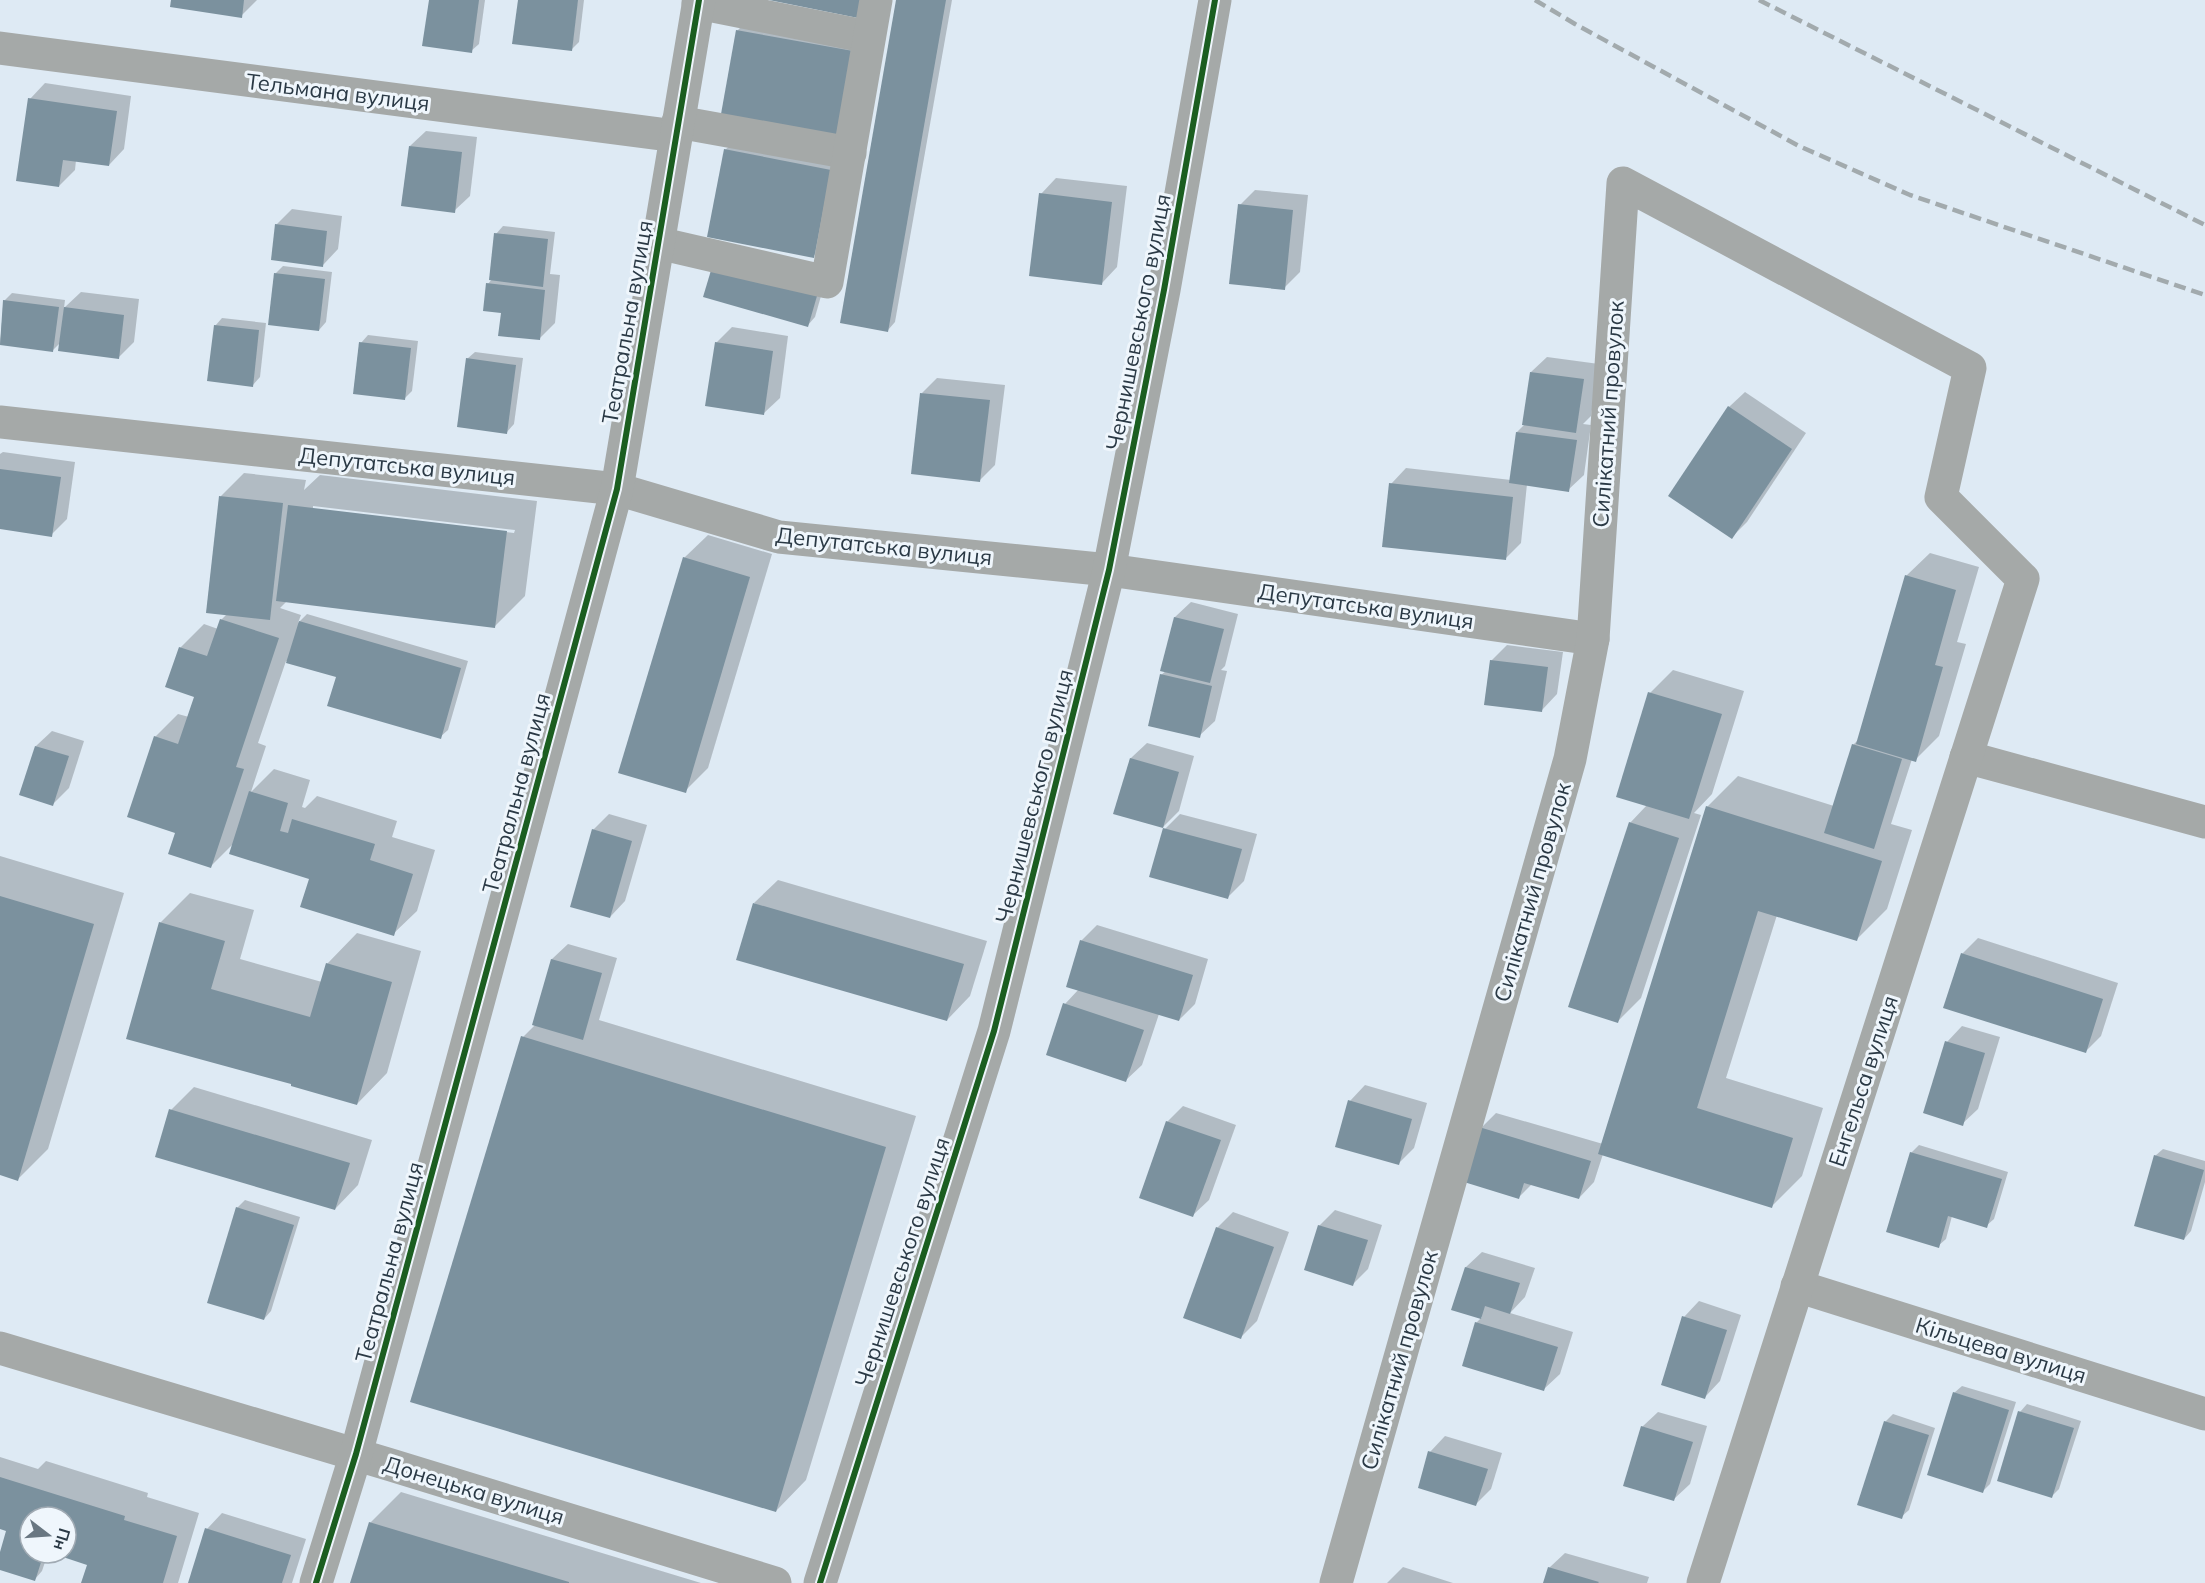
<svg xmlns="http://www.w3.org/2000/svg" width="2205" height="1583" font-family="Mulish,sans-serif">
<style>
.shadow{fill:#0003;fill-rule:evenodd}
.building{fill:#7b919e}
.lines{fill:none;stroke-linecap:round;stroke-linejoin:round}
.minor{stroke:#a5a9a8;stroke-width:33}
.rail{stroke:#a2aaad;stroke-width:4.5;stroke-dasharray:12 6;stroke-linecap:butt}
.cycleway-casing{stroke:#eff6fc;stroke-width:10}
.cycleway{stroke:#1b5e20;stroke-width:6}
.labels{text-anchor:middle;stroke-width:6;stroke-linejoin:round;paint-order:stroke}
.street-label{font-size:22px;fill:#2a3945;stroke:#eff6fc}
</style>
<rect width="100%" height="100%" fill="#deeaf4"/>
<!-- shadow -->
<g class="shadow">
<polygon points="172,0 257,0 241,16"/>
<polygon points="431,0 485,0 479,44 471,51"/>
<polygon points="519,0 584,0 579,42 571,50"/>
<polygon points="898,0 952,0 895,322 888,330"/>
<polygon points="745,23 859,44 836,134 737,31"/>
<polygon points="45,83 131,96 124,149 109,165 76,160 75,170 59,186 30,99"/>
<polygon points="426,131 477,137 470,196 454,211 410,146"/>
<polygon points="733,143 837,163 821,249 813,256 725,150"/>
<polygon points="1056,178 1127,186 1117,267 1102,283 1041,194"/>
<polygon points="1255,190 1308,195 1300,272 1284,288 1240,205"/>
<polygon points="292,209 342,216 338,249 323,265 276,225"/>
<polygon points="503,226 555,232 550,274 560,275 555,323 539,339 503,312 488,284 492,279 496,234"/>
<polygon points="283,266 332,272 326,322 319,330 275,274"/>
<polygon points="823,289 815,317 808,325 705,296"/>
<polygon points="81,292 139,299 134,342 118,358 61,342 52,351 0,344 4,301 12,293 65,300 64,308"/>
<polygon points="222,318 266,323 260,377 253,385 215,326"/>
<polygon points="732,327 788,336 780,398 764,413 716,343"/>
<polygon points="368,335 418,341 412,391 404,399 361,343"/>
<polygon points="475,352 523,358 514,424 507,432 467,359"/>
<polygon points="1547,357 1599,364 1591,416 1583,424 1591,425 1584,475 1568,490 1527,484 1521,543 1505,559 1391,484 1406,468 1511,480 1517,432 1525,424 1531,372"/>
<polygon points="937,378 1005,385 995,465 979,481 922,393"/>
<polygon points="1745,392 1806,433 1747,522 1732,537 1729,407"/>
<polygon points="3,452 75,462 67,519 51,535 0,528 0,454"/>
<path d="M244 473 306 480 304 490 320 475 537 501 525 596 495 626 287 601 280 608 301 615 298 623 307 614 468 661 448 730 440 737 338 676 286 661 258 743 266 746 251 792 274 769 310 780 302 807 305 808 317 796 397 821 392 837 435 850 417 911 393 934 311 878 235 842 211 866 177 832 155 737 178 714 189 717 196 696 180 648 204 624 218 629 221 620 227 614 221 496ZM313 506 515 530 514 533 313 509Z"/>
<polygon points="708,535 772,554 708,768 685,791 684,558"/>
<polygon points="1930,553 1979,567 1957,642 1966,644 1939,736 1915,760 1912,759 1891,824 1912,830 1887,909 1856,940 1777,915 1726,1078 1823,1108 1802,1176 1772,1206 1603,1154 1594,1182 1579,1198 1532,1184 1519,1197 1481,1128 1496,1113 1603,1144 1707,807 1738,776 1834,806 1853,745 1859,739 1906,576"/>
<polygon points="1191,602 1238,614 1225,666 1221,670 1227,671 1215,721 1199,736 1161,675 1166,671 1175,617"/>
<polygon points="1507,645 1563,652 1557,694 1542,710 1491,661"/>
<polygon points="1673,670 1744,691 1712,794 1694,813 1701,815 1641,998 1617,1022 1630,823 1647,805 1650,693"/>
<polygon points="52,731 84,741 69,788 53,804 36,746"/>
<polygon points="1147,743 1194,756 1179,811 1163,827 1115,813 1131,758"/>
<polygon points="609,814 647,825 625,901 610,917 593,830"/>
<polygon points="1180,814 1257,834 1244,881 1228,897 1165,829"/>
<polygon points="0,856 124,893 48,1149 18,1179 0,1174"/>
<polygon points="778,880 987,941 970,996 947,1020 754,903"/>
<polygon points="190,893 254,910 240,959 322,982 327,964 357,933 421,951 387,1073 357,1104 293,1083 127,1038 160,923"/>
<polygon points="1097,925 1208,959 1195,1004 1179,1020 1159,1014 1142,1065 1126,1080 1065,1004 1079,989 1081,941"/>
<polygon points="1978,938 2118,983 2101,1036 2085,1052 1962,954"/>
<polygon points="568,944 617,958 599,1020 916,1116 806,1480 776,1511 523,1037 535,1025 552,959"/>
<polygon points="1962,1026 2000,1037 1978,1109 1962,1124 1947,1042"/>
<polygon points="1365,1085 1427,1103 1414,1148 1398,1164 1350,1101"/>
<polygon points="194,1087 372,1140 358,1185 335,1209 171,1110"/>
<polygon points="1183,1106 1236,1125 1209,1200 1193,1215 1167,1122"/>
<polygon points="1919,1145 2008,1172 1994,1219 1986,1226 1952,1216 1946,1239 1938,1246 1911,1153"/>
<polygon points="2163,1149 2205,1161 2205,1182 2191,1231 2184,1239 2155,1156"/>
<polygon points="245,1200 300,1217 271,1311 264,1319 237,1208"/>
<polygon points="1335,1210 1382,1225 1368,1269 1353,1284 1319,1226"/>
<polygon points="1233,1212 1289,1232 1257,1321 1241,1337 1217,1228"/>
<polygon points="1482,1252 1535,1268 1525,1297 1510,1313 1573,1332 1560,1374 1544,1389 1476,1323 1482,1317 1453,1309 1466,1267"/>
<polygon points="1699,1301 1741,1315 1720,1381 1705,1397 1684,1317"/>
<polygon points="1962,1386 2016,1402 1990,1484 1983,1491 1954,1393"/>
<polygon points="2027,1404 2081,1421 2059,1489 2052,1496 2020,1412"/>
<polygon points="1658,1412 1707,1426 1690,1484 1674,1499 1642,1427"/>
<polygon points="1893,1414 1935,1428 1909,1510 1901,1517 1885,1422"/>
<polygon points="1445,1436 1502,1453 1491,1489 1476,1504 1430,1452"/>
<polygon points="0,1457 38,1469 46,1461 148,1493 147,1497 199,1513 178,1583 82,1583 88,1564 54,1553 66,1553 66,1517 30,1517 30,1553 48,1553 42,1571 35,1579 0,1568 0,1557 8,1530 0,1528"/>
<polygon points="401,1492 701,1583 352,1583 370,1523"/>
<polygon points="222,1513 306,1539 292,1583 190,1583 207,1529"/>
<polygon points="1565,1553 1649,1577 1647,1583 1545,1583 1549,1568"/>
<polygon points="1403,1567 1453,1583 1387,1583"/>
</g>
<!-- building -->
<g class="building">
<polygon points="171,0 244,0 242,18 170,7"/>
<polygon points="429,0 479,0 472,53 422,46"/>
<polygon points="518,0 578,0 572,51 512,44"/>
<polygon points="769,0 862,0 858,18"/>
<polygon points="896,0 946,0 888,332 840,323"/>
<polygon points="736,30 853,51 837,135 721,114"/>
<polygon points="28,98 117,111 109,166 63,160 59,187 16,181"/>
<polygon points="409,146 462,152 455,213 401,206"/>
<polygon points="724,149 831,170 814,258 707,237"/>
<polygon points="1039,193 1112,202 1102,285 1029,276"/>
<polygon points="1238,204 1293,210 1285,290 1229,284"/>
<polygon points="275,224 327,231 323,267 271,260"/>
<polygon points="494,233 548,239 543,287 489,280"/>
<polygon points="712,267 817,296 808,327 703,297"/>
<polygon points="274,273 325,279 319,331 268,325"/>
<polygon points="486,283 545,290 540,340 498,336 501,313 483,311"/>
<polygon points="3,300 59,307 53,352 0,345"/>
<polygon points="64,307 124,315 119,359 58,351"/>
<polygon points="214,325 259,330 253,387 207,381"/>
<polygon points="359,342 411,348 405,400 353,394"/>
<polygon points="715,342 773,351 764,415 705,406"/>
<polygon points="466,358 516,365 507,434 457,427"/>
<polygon points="1530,372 1584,379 1576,433 1522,425"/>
<polygon points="920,393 990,400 980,482 911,474"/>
<polygon points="1728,406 1792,449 1732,539 1668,496"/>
<polygon points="1516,432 1577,440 1569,492 1509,483"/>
<polygon points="0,469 61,477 52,537 0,529"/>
<polygon points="1389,483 1513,497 1506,560 1382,547"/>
<polygon points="219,496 283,503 270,620 206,613"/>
<polygon points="288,505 507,531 495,628 276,601"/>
<polygon points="683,557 750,577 686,793 618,773"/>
<polygon points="1905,575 1956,590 1935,665 1943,667 1916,762 1856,744"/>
<polygon points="1174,617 1224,629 1210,683 1160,671"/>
<polygon points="220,619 279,638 236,767 244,769 211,868 168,854 175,833 127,817 154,736 178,744 194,697 165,687 179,647 207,656"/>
<polygon points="299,621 461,668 441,739 327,706 336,677 286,663"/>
<polygon points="1490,660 1548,667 1542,712 1484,705"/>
<polygon points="1160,674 1212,686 1200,738 1148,726"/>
<polygon points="1648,692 1722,714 1689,819 1616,797"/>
<polygon points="1852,744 1902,759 1874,849 1824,833"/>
<polygon points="35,746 69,756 53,806 19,795"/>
<polygon points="1130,758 1179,772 1163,828 1113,814"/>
<polygon points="249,791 288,803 280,831 288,833 292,819 375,844 370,860 413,874 394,936 300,907 309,879 229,854"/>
<polygon points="1706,806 1882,861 1857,941 1758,911 1697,1108 1793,1138 1772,1208 1598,1154"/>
<polygon points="1629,822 1679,838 1618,1023 1568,1007"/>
<polygon points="1163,828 1242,849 1228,899 1149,877"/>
<polygon points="592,829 632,841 610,918 570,907"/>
<polygon points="0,896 94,924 18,1181 0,1175"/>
<polygon points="753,903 964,964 947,1021 736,960"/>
<polygon points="159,922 225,941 211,989 310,1017 326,963 392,982 357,1105 291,1086 291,1084 126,1039"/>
<polygon points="1080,940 1193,975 1179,1021 1066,987"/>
<polygon points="1961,953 2103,999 2086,1053 1943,1008"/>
<polygon points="551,959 602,973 583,1040 532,1025"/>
<polygon points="1063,1003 1144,1030 1126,1082 1046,1055"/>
<polygon points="521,1036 886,1147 776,1512 410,1402"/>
<polygon points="1945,1041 1985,1053 1963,1126 1923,1113"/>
<polygon points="1348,1100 1412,1119 1399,1165 1335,1147"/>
<polygon points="169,1109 350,1163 335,1210 155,1157"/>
<polygon points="1166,1121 1221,1140 1193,1217 1139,1198"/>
<polygon points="1479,1127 1591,1161 1579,1199 1524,1183 1519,1199 1464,1182"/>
<polygon points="1910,1152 2002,1179 1987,1228 1948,1216 1939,1248 1886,1232"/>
<polygon points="2154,1155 2204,1170 2184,1240 2134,1226"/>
<polygon points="236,1207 294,1225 264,1320 207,1303"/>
<polygon points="1318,1225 1368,1240 1353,1286 1304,1270"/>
<polygon points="1216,1227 1274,1247 1241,1339 1183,1318"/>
<polygon points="1465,1267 1520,1283 1510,1314 1485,1306 1481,1319 1451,1310"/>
<polygon points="1682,1316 1727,1330 1705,1399 1661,1385"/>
<polygon points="1475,1322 1558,1347 1544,1391 1462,1366"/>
<polygon points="1953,1392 2009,1410 1983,1493 1927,1475"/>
<polygon points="2018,1411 2074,1428 2052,1498 1997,1481"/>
<polygon points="1884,1421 1929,1435 1902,1519 1857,1505"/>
<polygon points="1641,1426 1693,1442 1674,1501 1623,1486"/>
<polygon points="1428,1451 1488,1469 1476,1506 1418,1488"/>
<polygon points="0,1477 125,1516 124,1520 177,1536 163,1583 81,1583 87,1565 51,1553 66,1553 66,1517 30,1517 30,1553 44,1553 35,1581 0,1570 0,1552 6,1531 0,1529"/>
<polygon points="369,1522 569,1582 569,1583 350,1583"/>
<polygon points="205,1528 291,1555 282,1583 188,1583"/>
<polygon points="1548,1567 1599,1582 1598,1583 1543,1583"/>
</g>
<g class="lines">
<!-- minor -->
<g class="minor">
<polyline points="698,3 869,37"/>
<polyline points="0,48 676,136"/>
<polyline points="678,122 850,153"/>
<polyline points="658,243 827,282 876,0"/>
<polyline points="0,422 617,489 779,537 1109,570 1593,639"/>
<polyline points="1966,757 2205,822"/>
<polyline points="1797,1286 2205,1414"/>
<polyline points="0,1348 391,1465 775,1583"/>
<polyline points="316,1583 356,1454 617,489 699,0"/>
<polyline points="820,1583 994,1031 1109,570 1164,290 1215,0"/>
<polyline points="1336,1583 1570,759 1593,639 1623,183 1970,368 1941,497 2023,579 1703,1583"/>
</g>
<!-- rail -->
<g class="rail">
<polyline points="1535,0 1575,24 1799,146 1910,195 2205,295"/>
<polyline points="1759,0 2205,225"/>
</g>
<defs>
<g id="cycleway">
<polyline points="316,1583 356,1454 617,489 699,0"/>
<polyline points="820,1583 994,1031 1109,570 1164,290 1215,0"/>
</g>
</defs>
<!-- cycleway casing -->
<use href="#cycleway" class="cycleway-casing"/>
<!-- cycleway -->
<use href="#cycleway" class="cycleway"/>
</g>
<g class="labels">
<!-- street labels -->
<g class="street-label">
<text transform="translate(338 92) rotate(7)" y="8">Тельмана вулиця</text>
<text transform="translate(627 322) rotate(-80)" y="8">Театральна вулиця</text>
<text transform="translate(1138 322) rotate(-79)" y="8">Чернишевського вулиця</text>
<text transform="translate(1608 414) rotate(-86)" y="8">Силікатний провулок</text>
<text transform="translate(407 466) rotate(6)" y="8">Депутатська вулиця</text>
<text transform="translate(884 546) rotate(6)" y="8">Депутатська вулиця</text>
<text transform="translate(1366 606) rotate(8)" y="8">Депутатська вулиця</text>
<text transform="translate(516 793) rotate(-75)" y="8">Театральна вулиця</text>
<text transform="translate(1034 796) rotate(-76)" y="8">Чернишевського вулиця</text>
<text transform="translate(1532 892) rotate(-74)" y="8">Силікатний провулок</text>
<text transform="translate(1863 1081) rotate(-72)" y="8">Енгельса вулиця</text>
<text transform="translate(389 1262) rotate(-75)" y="8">Театральна вулиця</text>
<text transform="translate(902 1262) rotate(-72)" y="8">Чернишевського вулиця</text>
<text transform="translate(2001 1350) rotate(17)" y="8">Кільцева вулиця</text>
<text transform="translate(1399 1360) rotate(-74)" y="8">Силікатний провулок</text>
<text transform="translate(474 1490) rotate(17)" y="8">Донецька вулиця</text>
</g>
</g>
<!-- north arrow -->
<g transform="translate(48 1535) rotate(107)"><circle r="28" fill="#eff6fc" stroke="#a0aab3" stroke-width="1.5"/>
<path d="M0-4.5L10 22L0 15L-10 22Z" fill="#697782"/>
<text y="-9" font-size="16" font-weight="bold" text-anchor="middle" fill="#2a3945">Пн</text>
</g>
</svg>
